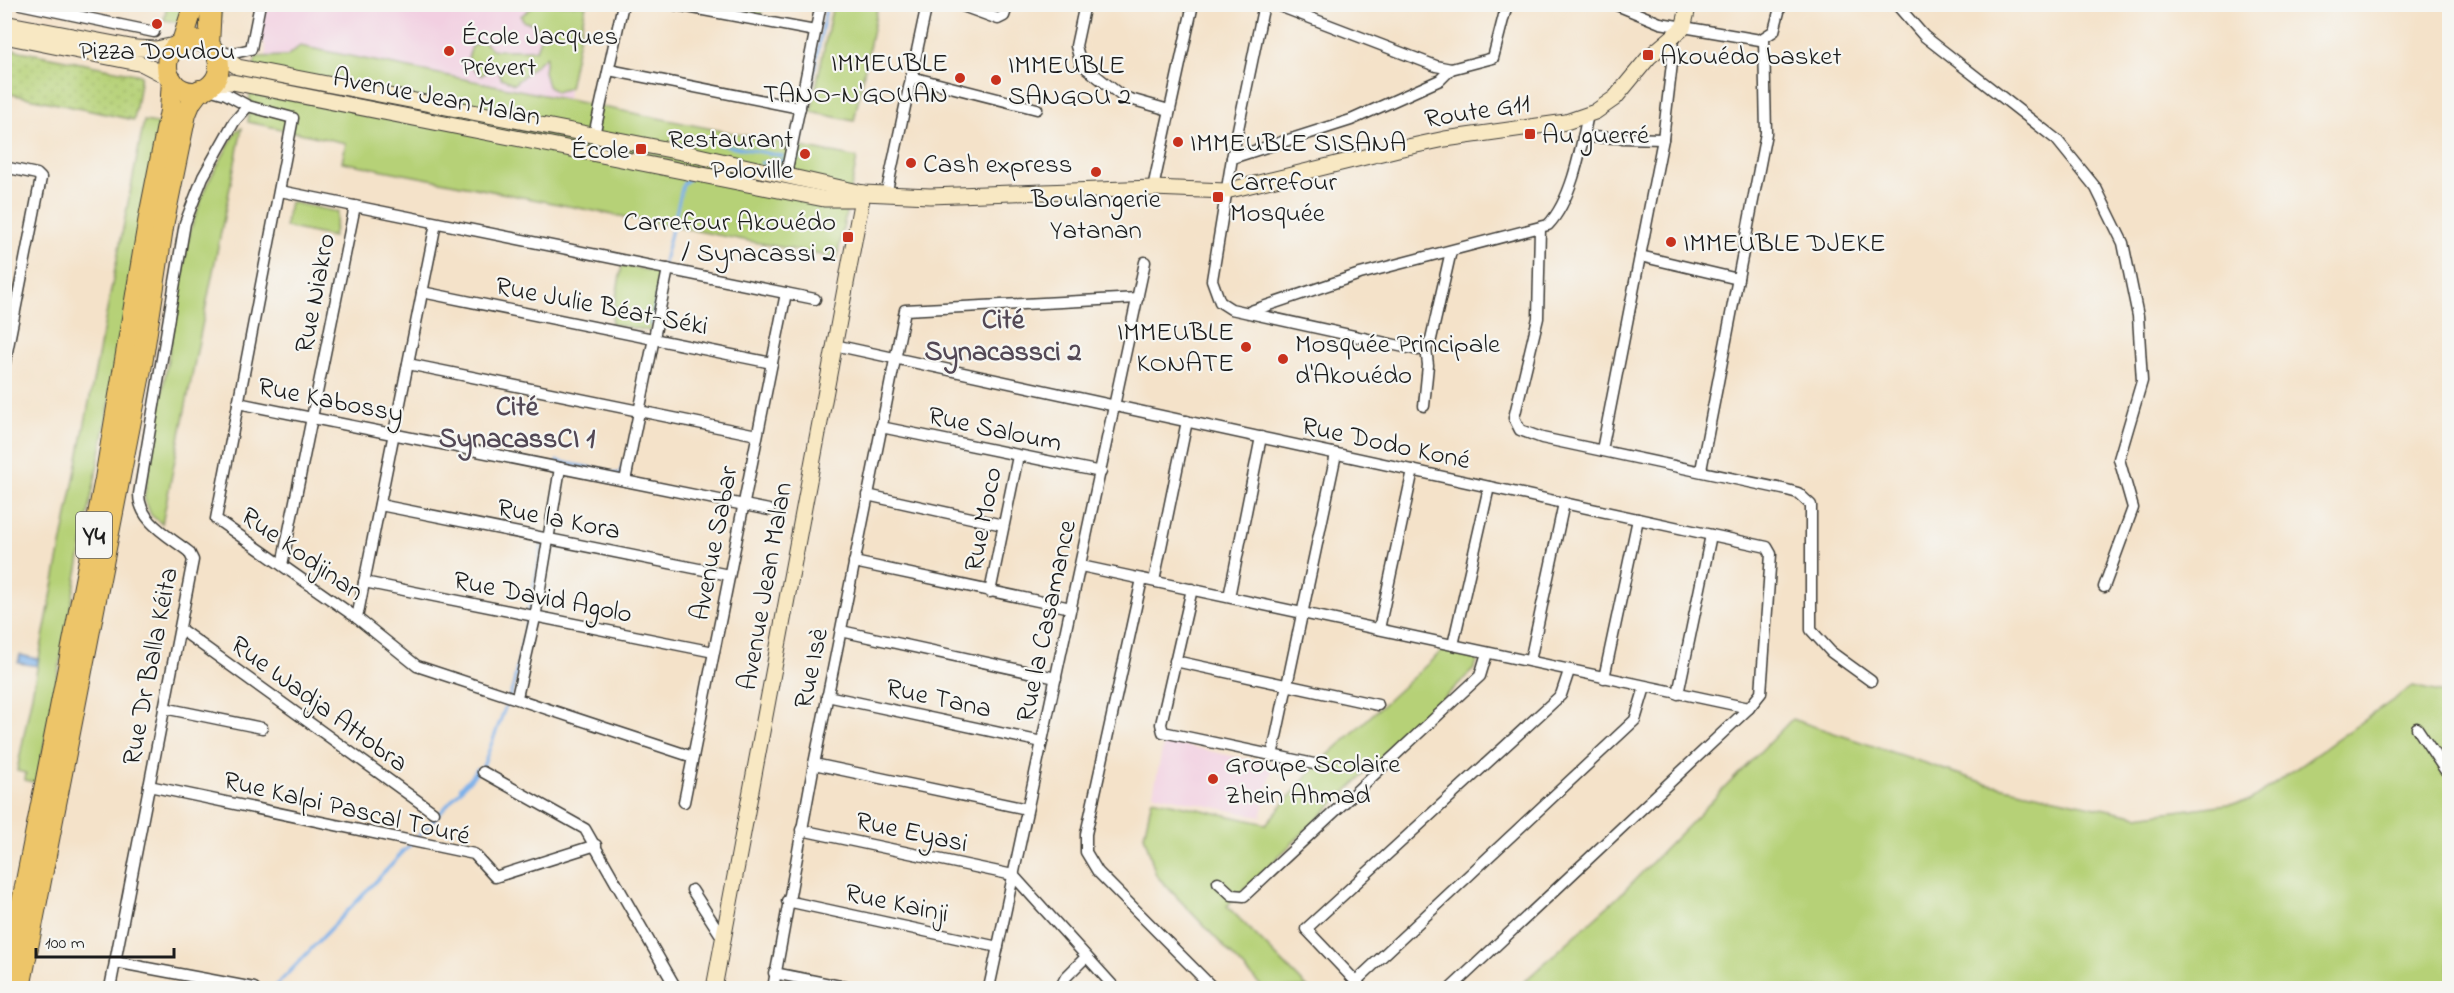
<svg xmlns="http://www.w3.org/2000/svg" width="2454" height="993" font-family="'Indie Flower',sans-serif">
<style>
.built{fill:#f2cfe1}
.green{fill:#b6d177;stroke:#69764a;stroke-width:1.5}
.park{fill:url(#park-dots);stroke:#69764a;stroke-width:1.5}
.water{fill:#7cb0e9;stroke:#4c6682;stroke-width:1.5}
.lines{fill:none;stroke-linecap:round;stroke-linejoin:round}
.stream{stroke:#7cb0e9;stroke-width:3}
.street-casing{stroke:#3c3a36;stroke-width:13}
.secondary-casing{stroke:#3c3a36;stroke-width:17}
.highway-casing{stroke:#3c3a36;stroke-width:22}
.street{stroke:#fff;stroke-width:10}
.secondary{stroke:#f8e8c3;stroke-width:15}
.highway{stroke:#edc569;stroke-width:20}
.poi-dot{fill:#c8321e;stroke:#f6f6f2;stroke-width:2}
.labels{text-anchor:middle;stroke-width:4.5;stroke-linejoin:round;paint-order:stroke}
.shield{fill:#f6f6f2;stroke:#5d5d5c;stroke-width:1.5}
.shield-label{font-size:26px;font-weight:bold;fill:#1c1c1c}
.poi-label{font-size:27px;fill:#1c1c1c;stroke:#f6f6f2;text-anchor:start}
.street-label{font-size:27px;fill:#1c1c1c;stroke:#f6f6f2}
.neighbourhood-label{font-size:28px;font-weight:bold;fill:#534855;stroke:#f6f6f2}
</style>
<defs>
<pattern id="park-dots" width="8" height="8" patternUnits="userSpaceOnUse" patternTransform="scale(1.5)"><rect width="8" height="8" fill="#b6d177"/><path d="M2 2h.1M6 6h.1" fill="none" stroke="#9cb366" stroke-width="1.8" stroke-linecap="round"/></pattern>
</defs>
<rect width="100%" height="100%" fill="#f6f6f2"/>
<filter id="ink" filterUnits="userSpaceOnUse"><feTurbulence type="fractalNoise" baseFrequency=".0167" numOctaves="2"/><feDisplacementMap in="SourceGraphic" scale="12" xChannelSelector="R" yChannelSelector="G"/><feConvolveMatrix kernelMatrix="1 2 1 2 8 2 1 2 1" color-interpolation-filters="sRGB"/></filter>
<filter id="wash" filterUnits="userSpaceOnUse"><feTurbulence type="fractalNoise" baseFrequency=".008" numOctaves="4" result="noise"/><feDisplacementMap in="SourceGraphic" scale="24" xChannelSelector="R" yChannelSelector="G"/><feGaussianBlur stdDeviation="1.35" result="paint"/><feColorMatrix in="noise" values="0 0 0 0 0 0 0 0 0 0 0 0 0 0 0 0 0 1.4 0 .05"/><feComposite in="paint" operator="in"/></filter>
<g filter="url(#wash)">
<rect width="100%" height="100%" fill="#f4e2c9"/>
<!-- built -->
<g class="built">
<polygon points="266,5 586,5 567,99 300,46 287,56 267,57 265,44 260,37"/>
<polygon points="1164,741 1273,765 1261,817 1153,794"/>
</g>
<!-- green -->
<g class="green">
<polygon points="833,4 878,5 854,121 811,112"/>
<polygon points="167,5 222,5 218,29 164,20"/>
<polygon points="535,5 586,5 569,88 556,92 548,86 544,72 546,56 514,84 501,78 497,68 481,75 473,68 468,58 472,46 482,41 493,50 536,50 542,33 534,23 524,22 521,16"/>
<polygon points="699,5 763,5 761,16"/>
<polygon points="300,46 857,158 837,258 342,162 346,143 248,122 251,80 256,57 287,56"/>
<polygon points="144,121 163,124 37,783 25,780 26,773 17,771"/>
<polygon points="242,128 162,524 151,515 144,498 190,231 206,186 237,130"/>
<polygon points="290,202 338,212 333,237 285,227"/>
<polygon points="622,265 662,273 650,331 611,324"/>
<polygon points="1444,649 1479,657 1474,669 1227,906 1308,988 1263,988 1156,875 1144,835 1152,799 1266,824 1314,768"/>
<polygon points="2413,686 2449,694 2449,988 1517,988 1619,896 1792,719 1985,783 2138,816 2250,801"/>
</g>
<!-- park -->
<polygon class="park" points="5,48 141,75 134,120 5,93"/>
<!-- water -->
<polygon class="water" points="20,655 38,659 37,666 18,663"/>
<g class="lines">
<!-- stream -->
<g class="stream">
<polyline points="718,144 783,156"/>
<polyline points="761,163 797,159 827,4"/>
<polyline points="663,266 683,184 689,179"/>
<polyline points="651,324 662,273"/>
<polyline points="557,461 606,471"/>
<polyline points="605,472 620,474 623,464"/>
<polyline points="539,562 542,543"/>
<polyline points="460,788 477,769"/>
<polyline points="417,838 483,766 513,687 539,561"/>
<polyline points="397,857 403,850"/>
<polyline points="274,988 412,843"/>
</g>
</g>
</g>
<g filter="url(#ink)">
<g class="lines">
<defs>
<g id="street">
<polyline points="20,4 154,32"/>
<polyline points="671,4 815,31"/>
<polyline points="957,4 998,19 1004,16 1008,4"/>
<polyline points="1085,4 1076,46 1081,64 1123,97 1169,110"/>
<polyline points="1264,4 1232,158 1212,280 1220,302 1231,309 1418,350 1426,348 1431,339 1451,251"/>
<polyline points="1614,4 1660,23 1760,40 1774,31 1781,4"/>
<polyline points="1896,4 1924,36 2057,140 2096,188 2123,243 2138,316 2142,381 2119,459 2133,508 2104,587"/>
<polyline points="220,51 230,54 251,49 260,4"/>
<polyline points="1451,69 1493,58 1507,4"/>
<polyline points="609,70 800,108"/>
<polyline points="911,77 1037,109"/>
<polyline points="205,88 226,94 248,106 293,118 216,519 357,618 417,666 693,757"/>
<polyline points="594,135 623,4"/>
<polyline points="1583,137 1663,139"/>
<polyline points="1232,158 1351,120 1440,80 1451,69 1436,66 1274,4"/>
<polyline points="4,167 37,174 41,178 4,367"/>
<polyline points="786,174 821,4"/>
<polyline points="1153,188 1193,4"/>
<polyline points="280,191 815,299"/>
<polyline points="886,195 927,4"/>
<polyline points="1540,228 1538,318 1514,418 1520,430 1542,438 1787,490 1798,493 1811,505 1811,630 1831,652 1871,681"/>
<polyline points="1640,256 1738,279"/>
<polyline points="422,292 772,363"/>
<path d="M1251 311 1360 274 1548 225C1572 200 1581 148 1588 114"/>
<polyline points="834,345 1767,547 1771,554 1761,693 1749,708 1451,988"/>
<polyline points="408,364 757,435"/>
<polyline points="238,403 769,510"/>
<polyline points="1424,406 1428,365 1426,348"/>
<polyline points="881,427 1101,472"/>
<polyline points="1602,450 1663,139 1673,55 1672,35"/>
<polyline points="1701,470 1766,133 1764,39"/>
<polyline points="625,481 668,269"/>
<polyline points="867,495 1003,525"/>
<polyline points="380,505 729,575"/>
<polyline points="854,562 1071,608"/>
<polyline points="282,565 355,206"/>
<polyline points="1081,566 1749,708"/>
<polyline points="1142,579 1086,834 1086,852 1098,872 1213,988"/>
<polyline points="1154,581 1187,421"/>
<polyline points="364,582 714,652"/>
<polyline points="1192,589 1161,724 1163,732 1314,764"/>
<polyline points="990,592 1018,456"/>
<polyline points="1229,597 1261,437"/>
<polyline points="357,618 436,223"/>
<polyline points="180,629 433,812"/>
<polyline points="1379,629 1413,470"/>
<polyline points="841,631 1056,678"/>
<polyline points="1453,645 1489,487"/>
<polyline points="1175,661 1378,705"/>
<polyline points="1530,661 1564,503"/>
<polyline points="1604,678 1638,519"/>
<polyline points="1678,694 1711,535"/>
<polyline points="827,696 1042,742"/>
<polyline points="517,697 535,618 560,468"/>
<polyline points="164,708 262,728"/>
<polyline points="2417,728 2445,770 2450,773"/>
<polyline points="1272,756 1336,454"/>
<polyline points="814,764 1027,809"/>
<polyline points="483,772 585,829 676,988"/>
<polyline points="149,786 474,854 495,877 596,845"/>
<polyline points="684,802 786,293"/>
<polyline points="801,830 1013,875 1115,988"/>
<polyline points="1218,882 1232,895 1244,896 1480,676 1487,653"/>
<polyline points="692,890 724,940"/>
<polyline points="787,901 998,947"/>
<polyline points="115,962 254,988"/>
<polyline points="774,973 850,988"/>
<polyline points="1356,981 1635,720 1645,687"/>
<path d="M110 988 193 560 189 552C169 536 139 522 139 494L185 223 203 177 234 122 248 106"/>
<polyline points="773,988 814,764 905,310 1138,298"/>
<polyline points="989,988 1145,262"/>
<polyline points="1060,988 1066,977 1086,957"/>
<polyline points="1362,988 1306,929 1561,695 1569,671"/>
</g>
<g id="secondary">
<polyline points="4,23 136,48 156,49 179,44"/>
<polyline points="4,36 143,64 170,78"/>
<polyline points="215,52 238,67 686,153 863,193 930,196 1153,188 1226,191 1398,149 1445,139 1566,122 1595,112 1615,98 1649,57 1683,28 1689,4"/>
<polyline points="211,83 232,82 824,199 852,199 863,193"/>
<polyline points="714,988 863,193"/>
</g>
<g id="highway">
<circle cx="193" cy="66" r="26"/>
<polyline points="182,42 194,4"/>
<polyline points="209,46 211,4"/>
<polyline points="5,988 105,479 149,217 170,111 172,80"/>
<polyline points="20,988 142,364 164,221 186,114 191,102 200,90"/>
</g>
</defs>
<!-- street casing -->
<use href="#street" class="street-casing"/>
<!-- secondary casing -->
<use href="#secondary" class="secondary-casing"/>
<!-- highway casing -->
<use href="#highway" class="highway-casing"/>
<!-- street -->
<use href="#street" class="street"/>
<!-- secondary -->
<use href="#secondary" class="secondary"/>
<!-- highway -->
<use href="#highway" class="highway"/>
</g>
</g>
<!-- markers -->
<g class="poi-dot">
<circle cx="157" cy="24" r="6"/>
<circle cx="449" cy="51" r="6"/>
<rect x="1642" y="49" width="12" height="12" rx="3"/>
<circle cx="960" cy="78" r="6"/>
<circle cx="996" cy="80" r="6"/>
<rect x="1524" y="128" width="12" height="12" rx="3"/>
<circle cx="1178" cy="142" r="6"/>
<rect x="635" y="143" width="12" height="12" rx="3"/>
<circle cx="805" cy="154" r="6"/>
<circle cx="911" cy="163" r="6"/>
<circle cx="1096" cy="172" r="6"/>
<rect x="1212" y="191" width="12" height="12" rx="3"/>
<rect x="842" y="231" width="12" height="12" rx="3"/>
<circle cx="1671" cy="242" r="6"/>
<circle cx="1246" cy="347" r="6"/>
<circle cx="1283" cy="359" r="6"/>
<circle cx="1213" cy="779" r="6"/>
</g>
<g class="labels">
<!-- shield labels -->
<rect class="shield" x="76" y="512" width="36" height="46" rx="4.5"/>
<g class="shield-label">
<text x="94" y="544">Y4</text>
</g>
<!-- poi labels -->
<g class="poi-label">
<text x="461" y="44">École Jacques<tspan x="461" dy="31">Prévert</tspan></text>
<text x="157" y="59" text-anchor="middle">Pizza Doudou</text>
<text x="1660" y="64">Akouédo basket</text>
<text x="948" y="71" text-anchor="end">IMMEUBLE<tspan x="948" dy="31">TANO-N'GOUAN</tspan></text>
<text x="1008" y="73">IMMEUBLE<tspan x="1008" dy="31">SANGOU 2</tspan></text>
<text x="1542" y="143">Au guerré</text>
<text x="793" y="147" text-anchor="end">Restaurant<tspan x="793" dy="31">Poloville</tspan></text>
<text x="1190" y="151">IMMEUBLE SISANA</text>
<text x="629" y="158" text-anchor="end">École</text>
<text x="923" y="172">Cash express</text>
<text x="1230" y="190">Carrefour<tspan x="1230" dy="31">Mosquée</tspan></text>
<text x="1096" y="207" text-anchor="middle">Boulangerie<tspan x="1096" dy="31">Yatanan</tspan></text>
<text x="836" y="230" text-anchor="end">Carrefour Akouédo<tspan x="836" dy="31">/ Synacassi 2</tspan></text>
<text x="1683" y="251">IMMEUBLE DJEKE</text>
<text x="1234" y="340" text-anchor="end">IMMEUBLE<tspan x="1234" dy="31">KONATE</tspan></text>
<text x="1295" y="352">Mosquée Principale<tspan x="1295" dy="31">d'Akouédo</tspan></text>
<text x="1225" y="772">Groupe Scolaire<tspan x="1225" dy="31">Zhein Ahmad</tspan></text>
</g>
<!-- street labels -->
<g class="street-label">
<text transform="translate(437 96) rotate(11)" y="9">Avenue Jean Malan</text>
<text transform="translate(1477 110) rotate(-9)" y="9">Route G11</text>
<text transform="translate(314 293) rotate(-79)" y="9">Rue Niakro</text>
<text transform="translate(602 305) rotate(11)" y="9">Rue Julie Béat-Séki</text>
<text transform="translate(331 399) rotate(11)" y="9">Rue Kabossy</text>
<text transform="translate(995 428) rotate(12)" y="9">Rue Saloum</text>
<text transform="translate(1386 442) rotate(12)" y="9">Rue Dodo Koné</text>
<text transform="translate(559 518) rotate(11)" y="9">Rue la Kora</text>
<text transform="translate(982 519) rotate(-79)" y="9">Rue Moco</text>
<text transform="translate(713 543) rotate(-79)" y="9">Avenue Sabar</text>
<text transform="translate(303 553) rotate(35)" y="9">Rue Kodjinan</text>
<text transform="translate(764 586) rotate(-80)" y="9">Avenue Jean Malan</text>
<text transform="translate(543 596) rotate(11)" y="9">Rue David Agolo</text>
<text transform="translate(1045 621) rotate(-78)" y="9">Rue la Casamance</text>
<text transform="translate(149 666) rotate(-79)" y="9">Rue Dr Balla Kéita</text>
<text transform="translate(810 668) rotate(-78)" y="9">Rue Isè</text>
<text transform="translate(939 697) rotate(12)" y="9">Rue Tana</text>
<text transform="translate(320 703) rotate(36)" y="9">Rue Wadja Attobra</text>
<text transform="translate(347 807) rotate(13)" y="9">Rue Kalpi Pascal Touré</text>
<text transform="translate(912 831) rotate(12)" y="9">Rue Eyasi</text>
<text transform="translate(897 902) rotate(12)" y="9">Rue Kainji</text>
</g>
<!-- neighbourhood labels -->
<g class="neighbourhood-label">
<text x="1003" y="328">Cité<tspan x="1003" dy="32">Synacassci 2</tspan></text>
<text x="517" y="415">Cité<tspan x="517" dy="32">SynacassCI 1</tspan></text>
</g>
</g>
<!-- margin -->
<rect width="2454" height="993" fill="none" stroke="#f6f6f2" stroke-width="24"/>
<!-- scale -->
<path d="M36 948v9h138v-9" fill="none" stroke="#1c1c1c" stroke-width="3"/>
<text x="45" y="948" font-size="18" fill="#1c1c1c" stroke="#f6f6f2" stroke-width="4.5" paint-order="stroke">100 m</text>
</svg>
